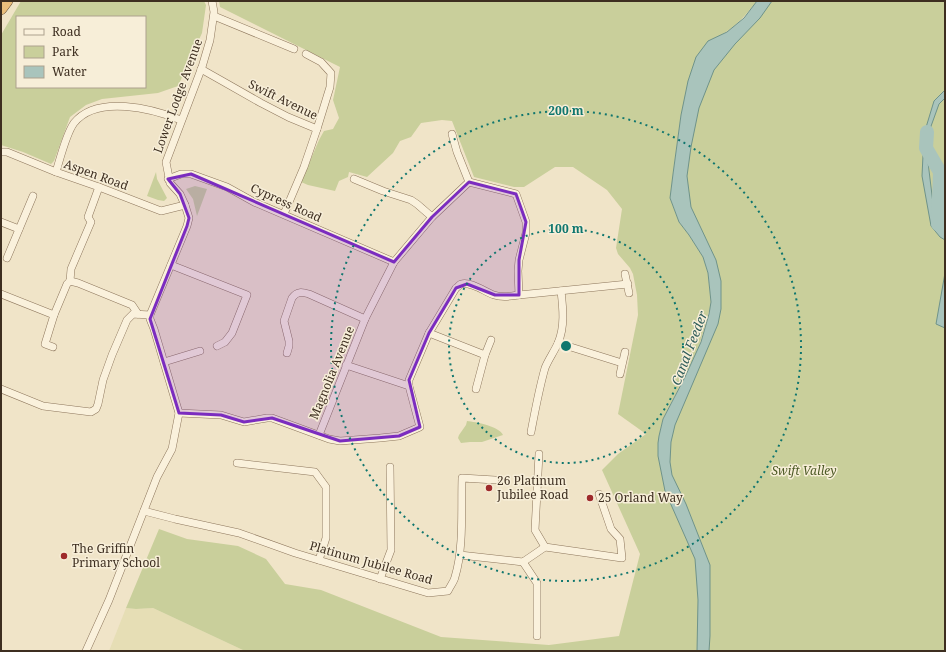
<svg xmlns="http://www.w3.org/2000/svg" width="946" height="652" font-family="'Noto Serif',serif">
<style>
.farmland{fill:#e6deb5}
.green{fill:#c9cf9b;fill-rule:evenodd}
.water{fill:#a9c4bc;stroke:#6f938a}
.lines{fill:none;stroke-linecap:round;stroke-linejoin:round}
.river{stroke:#a9c4bc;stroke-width:14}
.minor-casing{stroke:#8d765c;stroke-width:8}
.trunk-casing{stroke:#5b4430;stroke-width:12}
.minor{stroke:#faf1dc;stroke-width:7}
.trunk{stroke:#eabe7c;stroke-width:11}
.marked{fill:#7b2cbf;fill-opacity:0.2;stroke:#7b2cbf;stroke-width:3;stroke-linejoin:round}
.ring{fill:none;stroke:#0f766e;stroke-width:2;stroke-dasharray:2 4}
.poi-dot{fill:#9e2a2b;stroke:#f7eed8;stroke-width:1.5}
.labels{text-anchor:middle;stroke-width:3;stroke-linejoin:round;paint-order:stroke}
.street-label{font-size:12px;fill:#3d2e20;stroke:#f7eed8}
.park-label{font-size:12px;font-style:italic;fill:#4d5a26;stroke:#f7eed8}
.poi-label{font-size:12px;fill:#3d2e20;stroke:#f7eed8;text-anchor:start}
.water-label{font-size:13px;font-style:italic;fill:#2f5d5a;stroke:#f7eed8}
.centre{fill:#0f766e;stroke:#f7eed8;stroke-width:2}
.ring-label{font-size:12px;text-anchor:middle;font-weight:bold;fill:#0f766e;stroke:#f7eed8;stroke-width:3;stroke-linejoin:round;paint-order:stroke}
</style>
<rect width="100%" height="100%" fill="#f0e4c8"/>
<!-- farmland -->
<polygon class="farmland" points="126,608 136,609 153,608 245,651 109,651"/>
<!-- green -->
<g class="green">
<path d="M21 1H204L206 5 202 33 178 86 158 93 102 99 86 105 70 117 54 161 51 164 23 152 1 145V35ZM17 17H145V87H17Z"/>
<path d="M219 1H757C746 15 735 28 719 36L681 115 673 174 670 198 679 222 689 235 703 257 708 273 711 302 710 308 698 350 663 419 659 436 705 343 716 291 681 198 698 82 763 1H945V651H245L153 608 136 609 126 608 159 529 187 539 238 546 266 559 285 584 321 590 441 637 549 645 619 636 640 554 602 470 618 454 646 434 618 414 638 315 637 295 633 274 630 268 618 254 616 248 622 209 607 190 573 167H555L524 187H514L474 177 452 121 442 120 421 123 411 137 400 141 393 153 367 177 349 172 348 177 339 181 335 191 308 185 301 182 319 140 324 131 333 129 339 118 333 100 340 67 220 7Z"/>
<polygon points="156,172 157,179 167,198 164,201 158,200 147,196"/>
<polygon points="195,186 207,189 197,216 193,199 186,189"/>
<path d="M467 421C476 422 499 426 503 435L482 442H470L461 443 458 438 459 435 466 425Z"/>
</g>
<!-- water -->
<g class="water">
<polygon points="757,1 772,1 760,18 735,44 714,70 699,108 691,147 687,176 691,207 716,260 721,281 721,309 718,324 675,425 671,442 670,462 672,475 686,504 710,565 710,636 709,651 697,651 698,600 695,559 665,491 658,456 658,443 659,436 663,419 685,377 701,342 709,314 711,302 708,273 703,257 689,235 679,222 670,198 673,174 681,115 688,81 696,57 708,41 727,32 744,18"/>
<polygon points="945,90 945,98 939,104 930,129 927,154 935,220 940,228 945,232 945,240 940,237 931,226 922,176 924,134 934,101"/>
<polygon points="945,273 945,328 936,324"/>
</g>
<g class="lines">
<!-- river -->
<polyline class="river" points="927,132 926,148 940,172 938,224 945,230"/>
<defs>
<g id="minor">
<polyline points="214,16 294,49"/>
<polyline points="306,54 321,62 331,73 330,87 317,129"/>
<polyline points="201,69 224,82 261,103 288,117 317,129 304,167 284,214"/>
<polyline points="1,152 7,152 56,172 99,187 161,211 185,205"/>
<path d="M56 172C60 159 66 134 74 123 97 94 153 109 181 120"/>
<polyline points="168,179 181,174 191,174 227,187 254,202 394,262"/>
<polyline points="354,179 383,191 411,200 417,204 432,217"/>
<polyline points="469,182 516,194 526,222 526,233 519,260 518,271 519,295"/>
<polyline points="1,222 19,229"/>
<polyline points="7,258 33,196"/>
<polyline points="171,265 247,295 232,333 225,342 217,346"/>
<polyline points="625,274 629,293"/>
<polyline points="70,281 71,269 91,222 88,217 99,187"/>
<polyline points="70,281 78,283 132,305 138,314"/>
<polyline points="1,294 54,315 67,284 70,281"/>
<polyline points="429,333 485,355"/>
<polyline points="558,343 622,363"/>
<polyline points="53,347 45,344 54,315"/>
<path d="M287 353 289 346V341L284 321 292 298C297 291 302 292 309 294L365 319"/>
<polyline points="164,362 200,351"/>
<polyline points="620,374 625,352"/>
<path d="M409 386V380L429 333 456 288C458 287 459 285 461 284 471 281 485 292 494 295 503 298 511 296 519 295L628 284"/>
<polyline points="1,389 43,406 91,412 96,409 98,404 103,380 112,355 127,320 133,314 150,315"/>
<polyline points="476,389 485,355 491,340"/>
<polyline points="179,413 221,415 244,422 267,418 272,418 329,439 340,441 380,438 399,436 420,427 409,386 346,365"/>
<path d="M531 432C535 411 539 389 545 368 548 360 554 352 558 343 565 327 563 308 561 291"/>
<polyline points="319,435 365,319 394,262 432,217 469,182 457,152 452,134"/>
<polyline points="539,454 535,530 545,547"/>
<polyline points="237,463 315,472 326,487 326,538 319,560"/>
<path d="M144 511 175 519 239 533 295 553 428 593 448 591C450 586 454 582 455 577 464 548 461 509 462 478L495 480"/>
<polyline points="460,555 523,562 545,547 622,558 620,539 611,529 599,494"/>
<polyline points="523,562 537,583 537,636"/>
<polyline points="380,579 391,550 390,467"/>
<polyline points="86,651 109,600 157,477 172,449 179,413 154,329 150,319 150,315 187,226 189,218 185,205 180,194 170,183 166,162 202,67 210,40 214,12 212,1"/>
</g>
<polyline id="trunk" points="1,9 7,1"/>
</defs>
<!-- minor casing -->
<use href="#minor" class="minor-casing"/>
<!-- trunk casing -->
<use href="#trunk" class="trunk-casing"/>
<!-- minor -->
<use href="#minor" class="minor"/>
<!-- trunk -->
<use href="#trunk" class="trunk"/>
</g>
<!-- marked area -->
<path class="marked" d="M191 174 394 262 432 217 469 182 516 194 526 222 519 260V295H495L467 284 456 288 429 333 409 380 420 427 399 436 340 441 272 418 244 422 221 415 179 413 150 319 187 226 189 218 180 194 168 179Z"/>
<!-- distance rings -->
<g class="ring">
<circle cx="566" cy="346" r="117"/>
<circle cx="566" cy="346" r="235"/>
</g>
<!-- markers -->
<g class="poi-dot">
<circle cx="489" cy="488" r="4"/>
<circle cx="590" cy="498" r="4"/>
<circle cx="64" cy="556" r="4"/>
</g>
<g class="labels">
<!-- street labels -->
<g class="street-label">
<text transform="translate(178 96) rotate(-70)" y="4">Lower Lodge Avenue</text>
<text transform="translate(283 100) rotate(26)" y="4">Swift Avenue</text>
<text transform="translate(96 175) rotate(20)" y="4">Aspen Road</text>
<text transform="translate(286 203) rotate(24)" y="4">Cypress Road</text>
<text transform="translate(332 373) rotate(-68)" y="4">Magnolia Avenue</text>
<text transform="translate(371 563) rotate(16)" y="4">Platinum Jubilee Road</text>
</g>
<!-- park labels -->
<g class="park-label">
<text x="804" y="475">Swift Valley</text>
</g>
<!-- poi labels -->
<g class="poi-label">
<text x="497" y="485">26 Platinum<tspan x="497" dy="14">Jubilee Road</tspan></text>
<text x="598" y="502">25 Orland Way</text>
<text x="72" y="553">The Griffin<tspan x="72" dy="14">Primary School</tspan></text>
</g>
<!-- water labels -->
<g class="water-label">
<text transform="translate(689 348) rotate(-69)" y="5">Canal Feeder</text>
</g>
</g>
<circle cx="566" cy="346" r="6" class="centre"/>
<g class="ring-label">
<text x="566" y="115">200 m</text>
<text x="566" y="233">100 m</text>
</g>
<!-- border -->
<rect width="946" height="652" fill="none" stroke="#3d2e20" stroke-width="4"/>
<!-- legend -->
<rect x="16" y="16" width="130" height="72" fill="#f7eed8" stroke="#ada18e"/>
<rect x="24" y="29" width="20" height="6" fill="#faf1dc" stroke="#ada18e"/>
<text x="52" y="36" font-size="12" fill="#3d2e20">Road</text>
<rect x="24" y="46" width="20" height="12" fill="#c9cf9b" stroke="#ada18e"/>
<text x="52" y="56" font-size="12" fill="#3d2e20">Park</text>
<rect x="24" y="66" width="20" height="12" fill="#a9c4bc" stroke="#ada18e"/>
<text x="52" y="76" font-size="12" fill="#3d2e20">Water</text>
</svg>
